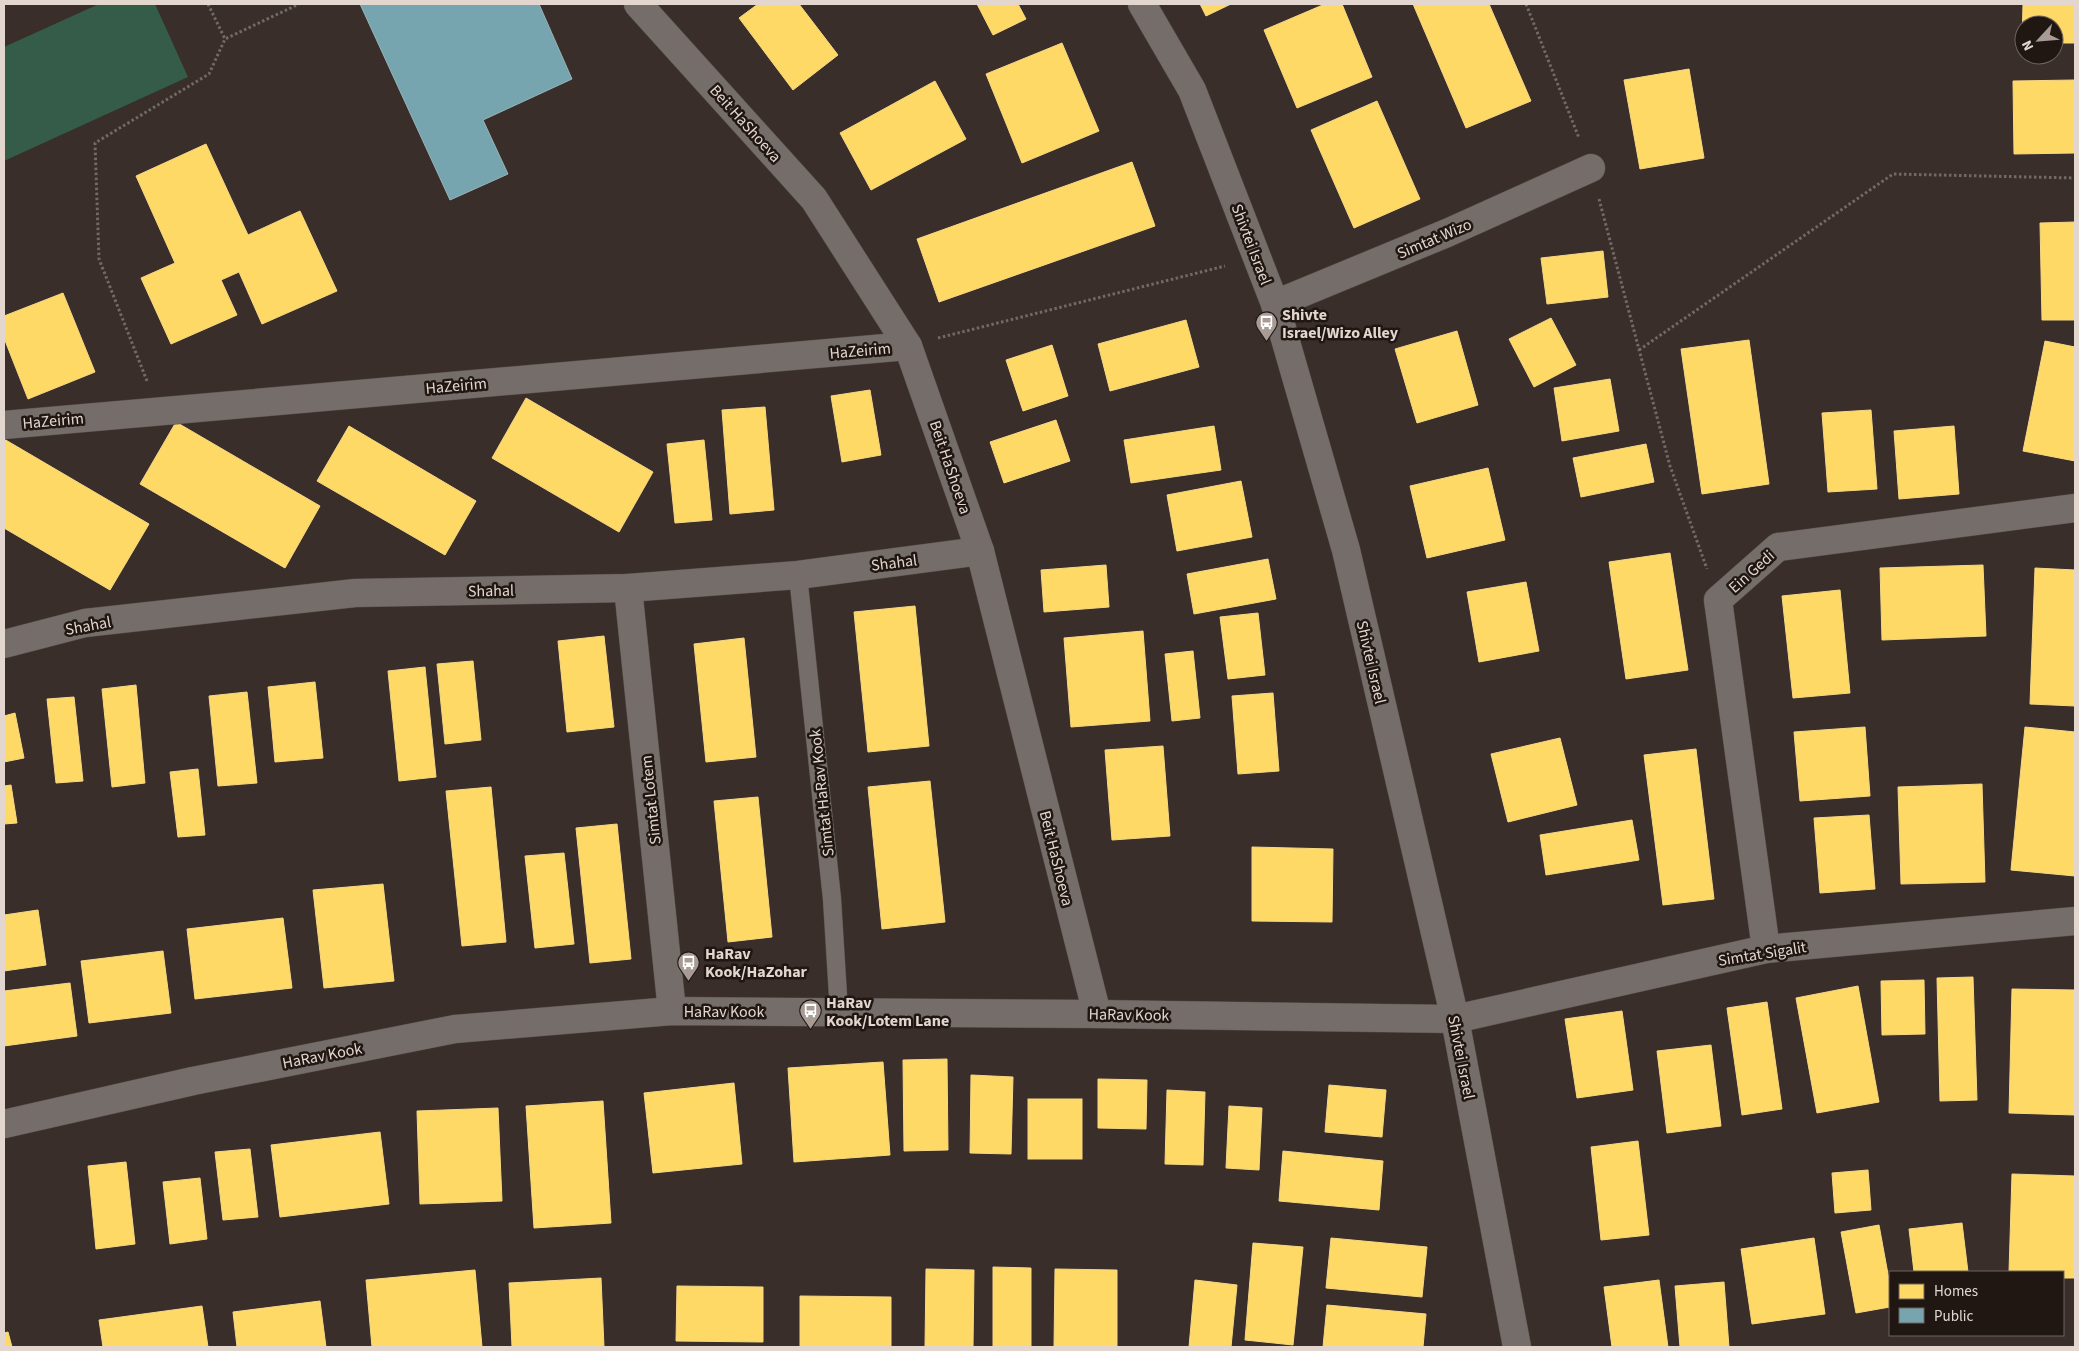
<svg xmlns="http://www.w3.org/2000/svg" width="2079" height="1351" font-family="'Source Sans 3',sans-serif">
<style>
.green{fill:#345c49}
.homes{fill:#ffd966;stroke:#f7d886}
.public{fill:#76a5af;stroke:#97b4b9}
.lines{fill:none;stroke-linecap:round;stroke-linejoin:round}
.lane-casing{stroke:#564c48;stroke-width:19}
.street-casing{stroke:#564c48;stroke-width:29}
.secondary-casing{stroke:#564c48;stroke-width:29}
.path{stroke:#726a65;stroke-width:3;stroke-dasharray:2.5 2.5;stroke-linecap:butt}
.lane{stroke:#756d69;stroke-width:18}
.street{stroke:#756d69;stroke-width:28}
.secondary{stroke:#756d69;stroke-width:28}
.labels{text-anchor:middle;stroke-width:5;stroke-linejoin:round;paint-order:stroke}
.street-label{font-size:16px;fill:#e3d6cf;stroke:#201712}
.poi-label{font-size:16px;font-weight:bold;fill:#e3d6cf;stroke:#201712;text-anchor:start}
</style>
<rect width="100%" height="100%" fill="#392e29"/>
<!-- green -->
<polygon class="green" points="99,4 155,4 188,77 4,161 4,47"/>
<!-- homes -->
<g class="homes">
<polygon points="758,4 799,4 838,55 793,90 739,18"/>
<polygon points="977,4 1018,4 1026,19 993,35"/>
<polygon points="1200,4 1231,4 1206,16"/>
<polygon points="1325,4 1342,4 1372,77 1297,108 1264,30"/>
<polygon points="1413,4 1489,4 1531,101 1466,128"/>
<polygon points="2023,4 2075,4 2075,43 2054,43 2054,25 2024,25 2024,42 2022,42"/>
<polygon points="1062,43 1099,131 1022,163 986,74"/>
<polygon points="1689,69 1704,158 1640,169 1624,80"/>
<polygon points="2075,80 2075,153 2014,154 2013,81"/>
<polygon points="935,81 966,139 871,190 840,133"/>
<polygon points="1377,101 1420,199 1354,228 1311,130"/>
<polygon points="206,144 248,235 300,211 337,291 262,324 239,272 221,280 237,315 171,344 141,278 175,263 136,176"/>
<polygon points="1132,162 1155,226 939,302 917,239"/>
<polygon points="2075,222 2075,320 2042,320 2040,223"/>
<polygon points="1603,251 1608,297 1547,304 1541,258"/>
<polygon points="63,293 95,372 28,399 4,338 4,316"/>
<polygon points="1551,318 1576,365 1534,387 1509,339"/>
<polygon points="1186,320 1199,367 1110,391 1098,344"/>
<polygon points="1457,331 1478,405 1417,423 1395,349"/>
<polygon points="1749,340 1769,484 1702,494 1681,349"/>
<polygon points="2045,341 2075,347 2075,461 2023,451"/>
<polygon points="1052,345 1068,396 1023,411 1006,360"/>
<polygon points="1610,379 1619,431 1562,441 1554,388"/>
<polygon points="870,390 881,455 842,462 831,396"/>
<polygon points="526,398 653,472 619,532 492,458"/>
<polygon points="765,407 774,510 730,514 722,410"/>
<polygon points="1871,410 1877,489 1828,492 1822,413"/>
<polygon points="1056,420 1070,461 1004,483 990,442"/>
<polygon points="176,422 320,506 285,568 140,484"/>
<polygon points="349,426 476,501 445,555 317,481"/>
<polygon points="1214,426 1221,470 1131,483 1124,440"/>
<polygon points="1954,426 1959,494 1899,499 1894,431"/>
<polygon points="4,439 149,524 110,590 4,528"/>
<polygon points="704,440 712,520 675,523 667,444"/>
<polygon points="1646,444 1654,482 1581,497 1573,458"/>
<polygon points="1488,468 1505,540 1427,558 1410,486"/>
<polygon points="1241,481 1252,537 1177,551 1167,495"/>
<polygon points="1670,553 1688,670 1626,679 1609,562"/>
<polygon points="1268,559 1276,599 1194,614 1187,574"/>
<polygon points="1106,565 1109,607 1044,612 1041,570"/>
<polygon points="1983,565 1986,636 1882,640 1880,568"/>
<polygon points="2035,568 2075,570 2075,706 2030,704"/>
<polygon points="1526,582 1539,651 1479,662 1467,592"/>
<polygon points="1840,590 1850,693 1793,698 1782,596"/>
<polygon points="915,606 929,746 868,752 854,612"/>
<polygon points="1258,613 1265,675 1228,679 1220,617"/>
<polygon points="1143,631 1150,721 1071,727 1064,638"/>
<polygon points="604,636 614,727 567,732 558,641"/>
<polygon points="744,638 756,757 706,762 694,644"/>
<polygon points="1193,651 1200,718 1172,721 1165,654"/>
<polygon points="473,661 481,740 445,744 437,664"/>
<polygon points="425,667 436,777 399,781 388,671"/>
<polygon points="315,682 323,758 275,762 268,687"/>
<polygon points="136,685 145,783 112,787 102,689"/>
<polygon points="247,692 257,783 218,786 209,696"/>
<polygon points="1273,693 1279,771 1238,774 1232,696"/>
<polygon points="74,697 83,781 56,783 47,699"/>
<polygon points="15,713 24,758 4,762 4,716"/>
<polygon points="1865,727 1870,796 1800,801 1794,732"/>
<polygon points="2025,727 2075,732 2075,876 2011,870"/>
<polygon points="1560,738 1577,805 1508,822 1491,754"/>
<polygon points="1163,746 1170,836 1112,840 1105,750"/>
<polygon points="1696,749 1714,899 1663,905 1644,755"/>
<polygon points="198,769 205,835 178,837 170,772"/>
<polygon points="930,781 945,922 882,929 868,787"/>
<polygon points="1982,784 1985,882 1901,884 1898,787"/>
<polygon points="11,785 17,823 4,824 4,786"/>
<polygon points="491,787 506,942 462,946 446,791"/>
<polygon points="758,797 772,937 728,942 714,801"/>
<polygon points="1869,815 1875,889 1820,893 1814,818"/>
<polygon points="1632,820 1639,860 1546,875 1540,835"/>
<polygon points="617,824 631,959 590,963 576,828"/>
<polygon points="1252,847 1333,849 1332,922 1252,921"/>
<polygon points="564,853 574,944 535,948 525,856"/>
<polygon points="383,884 394,981 324,988 313,890"/>
<polygon points="38,910 46,965 4,971 4,915"/>
<polygon points="283,918 292,988 195,999 187,929"/>
<polygon points="163,951 171,1013 89,1023 81,961"/>
<polygon points="1973,977 1977,1100 1940,1101 1937,978"/>
<polygon points="1924,980 1925,1034 1882,1035 1881,981"/>
<polygon points="70,983 77,1036 4,1046 4,991"/>
<polygon points="1858,986 1879,1102 1817,1113 1796,998"/>
<polygon points="2012,989 2075,990 2075,1115 2009,1113"/>
<polygon points="1767,1002 1782,1109 1742,1115 1727,1008"/>
<polygon points="1622,1011 1633,1090 1577,1098 1565,1019"/>
<polygon points="1711,1045 1721,1126 1667,1133 1657,1051"/>
<polygon points="947,1059 948,1150 904,1151 903,1060"/>
<polygon points="883,1062 890,1155 794,1162 788,1068"/>
<polygon points="971,1075 1013,1077 1011,1154 970,1153"/>
<polygon points="1098,1079 1147,1080 1146,1129 1098,1128"/>
<polygon points="734,1083 742,1164 653,1173 644,1093"/>
<polygon points="1329,1085 1386,1090 1382,1137 1325,1132"/>
<polygon points="1167,1090 1205,1092 1203,1165 1165,1164"/>
<rect x="1028" y="1099" width="54" height="60"/>
<polygon points="603,1101 611,1223 534,1228 526,1106"/>
<polygon points="1229,1106 1262,1108 1259,1170 1226,1168"/>
<polygon points="498,1108 502,1201 420,1204 417,1111"/>
<polygon points="380,1132 389,1204 280,1217 271,1145"/>
<polygon points="1638,1141 1649,1235 1601,1240 1591,1147"/>
<polygon points="250,1149 258,1217 223,1220 215,1152"/>
<polygon points="1283,1151 1383,1161 1379,1210 1279,1201"/>
<polygon points="126,1162 135,1244 96,1249 88,1166"/>
<polygon points="1868,1170 1871,1210 1835,1213 1832,1173"/>
<polygon points="2012,1174 2075,1176 2074,1278 2063,1278 2063,1272 2009,1272"/>
<polygon points="200,1178 207,1239 170,1244 163,1182"/>
<polygon points="1962,1223 1968,1272 1914,1272 1909,1229"/>
<polygon points="1879,1225 1890,1285 1890,1307 1856,1313 1841,1232"/>
<polygon points="1331,1238 1427,1247 1422,1297 1326,1288"/>
<polygon points="1814,1238 1825,1314 1752,1324 1741,1249"/>
<polygon points="1253,1243 1303,1247 1293,1345 1245,1340"/>
<polygon points="993,1267 1031,1268 1031,1347 993,1347"/>
<polygon points="926,1269 974,1270 973,1347 925,1347"/>
<polygon points="1055,1269 1117,1270 1117,1347 1054,1347"/>
<polygon points="475,1270 482,1347 372,1347 366,1280"/>
<polygon points="601,1278 604,1347 512,1347 509,1283"/>
<polygon points="1195,1280 1237,1285 1231,1347 1189,1347"/>
<polygon points="1659,1280 1668,1347 1612,1347 1604,1287"/>
<polygon points="1724,1282 1729,1347 1680,1347 1675,1286"/>
<polygon points="677,1286 763,1287 763,1342 676,1341"/>
<polygon points="800,1296 891,1297 891,1347 800,1347"/>
<polygon points="320,1301 326,1347 237,1347 233,1312"/>
<polygon points="1327,1305 1426,1314 1423,1347 1323,1347"/>
<polygon points="202,1306 208,1347 103,1347 99,1320"/>
<polygon points="8,1332 12,1347 4,1347 4,1333"/>
</g>
<!-- public -->
<polygon class="public" points="360,4 539,4 572,79 483,120 508,174 450,200"/>
<g class="lines">
<defs>
<polyline id="lane" points="798,575 832,899 839,1012"/>
<g id="street">
<polyline points="638,4 814,199 908,346 980,551 1097,1014"/>
<polyline points="1275,304 1447,233 1591,168"/>
<polyline points="4,425 908,346"/>
<polyline points="628,588 672,1011"/>
<polyline points="4,644 85,623 355,593 628,588 798,575 980,551"/>
<polyline points="1766,949 1718,600 1778,547 2075,508"/>
<polyline points="1455,1019 1766,949 2075,921"/>
</g>
<g id="secondary">
<polyline points="1142,4 1192,90 1275,304 1346,550 1455,1019 1517,1347"/>
<polyline points="4,1124 193,1081 455,1029 672,1011 1097,1014 1455,1019"/>
</g>
</defs>
<!-- lane casing -->
<use href="#lane" class="lane-casing"/>
<!-- street casing -->
<use href="#street" class="street-casing"/>
<!-- secondary casing -->
<use href="#secondary" class="secondary-casing"/>
<!-- path -->
<g class="path">
<polyline points="208,4 225,39"/>
<polyline points="1526,4 1579,138"/>
<polyline points="1599,199 1670,466 1707,569"/>
<polyline points="938,338 1225,266"/>
<polyline points="1639,350 1893,174 2075,178"/>
<polyline points="147,381 99,259 95,143 209,74 225,39 299,4"/>
</g>
<!-- lane -->
<use href="#lane" class="lane"/>
<!-- street -->
<use href="#street" class="street"/>
<!-- secondary -->
<use href="#secondary" class="secondary"/>
</g>
<!-- icons -->
<defs>
<symbol id="bus-pin" viewBox="-11 -11 22 30"><path d="M0 17L-7.5 6A9.5 9.5 0 1 1 7.5 6Z" fill="#a89b95" stroke="#201712"/><path d="M-5-6H5V4H4V6H2V4H-2V6H-4V4H-5ZM-3.5-4V0h7V-4ZM-3.5 1.2v1.5H-2V1.2ZM2 1.2v1.5H3.5V1.2Z" fill="#fff"/></symbol>
</defs>
<g fill-rule="evenodd">
<use href="#bus-pin" x="1254" y="310" width="25" height="34"/>
<use href="#bus-pin" x="676" y="950" width="25" height="34"/>
<use href="#bus-pin" x="798" y="998" width="25" height="34"/>
</g>
<g class="labels">
<!-- street labels -->
<g class="street-label">
<text transform="translate(746 123) rotate(48)" y="6">Beit HaShoeva</text>
<text transform="translate(1434 238) rotate(-23)" y="6">Simtat Wizo</text>
<text transform="translate(1252 244) rotate(69)" y="6">Shivtei Israel</text>
<text transform="translate(860 350) rotate(-5)" y="6">HaZeirim</text>
<text transform="translate(456 385) rotate(-5)" y="6">HaZeirim</text>
<text transform="translate(53 420) rotate(-5)" y="6">HaZeirim</text>
<text transform="translate(951 467) rotate(71)" y="6">Beit HaShoeva</text>
<text transform="translate(894 562) rotate(-7)" y="6">Shahal</text>
<text transform="translate(1751 571) rotate(-42)" y="6">Ein Gedi</text>
<text transform="translate(491 590) rotate(-1)" y="6">Shahal</text>
<text transform="translate(88 625) rotate(-10)" y="6">Shahal</text>
<text transform="translate(1372 662) rotate(77)" y="6">Shivtei Israel</text>
<text transform="translate(821 793) rotate(-96)" y="6">Simtat HaRav Kook</text>
<text transform="translate(650 800) rotate(-96)" y="6">Simtat Lotem</text>
<text transform="translate(1057 858) rotate(76)" y="6">Beit HaShoeva</text>
<text transform="translate(1762 953) rotate(-9)" y="6">Simtat Sigalit</text>
<text x="724" y="1017">HaRav Kook</text>
<text transform="translate(1129 1014) rotate(1)" y="6">HaRav Kook</text>
<text transform="translate(322 1055) rotate(-11)" y="6">HaRav Kook</text>
<text transform="translate(1462 1057) rotate(79)" y="6">Shivtei Israel</text>
</g>
<!-- poi labels -->
<g class="poi-label">
<text x="1282" y="320">Shivte<tspan x="1282" dy="18">Israel/Wizo Alley</tspan></text>
<text x="705" y="959">HaRav<tspan x="705" dy="18">Kook/HaZohar</tspan></text>
<text x="826" y="1008">HaRav<tspan x="826" dy="18">Kook/Lotem Lane</tspan></text>
</g>
</g>
<!-- border -->
<rect width="2079" height="1351" fill="none" stroke="#e3d6cf" stroke-width="10"/>
<!-- legend -->
<rect x="1889" y="1271" width="175" height="65" fill="#201712" stroke="#6e635e"/>
<rect x="1899" y="1284" width="25" height="15" fill="#ffd966" stroke="#6e635e"/>
<text x="1934" y="1296" font-size="15" fill="#e3d6cf">Homes</text>
<rect x="1899" y="1308" width="25" height="15" fill="#76a5af" stroke="#6e635e"/>
<text x="1934" y="1321" font-size="15" fill="#e3d6cf">Public</text>
<!-- north arrow -->
<g transform="translate(2039 40) rotate(244)"><circle r="24" fill="#201712" stroke="#6e635e"/>
<path d="M0-4L9 19L0 12L-9 19Z" fill="#a89b95"/>
<text y="-8" font-size="14" font-weight="bold" text-anchor="middle" fill="#e3d6cf">N</text>
</g>
</svg>
